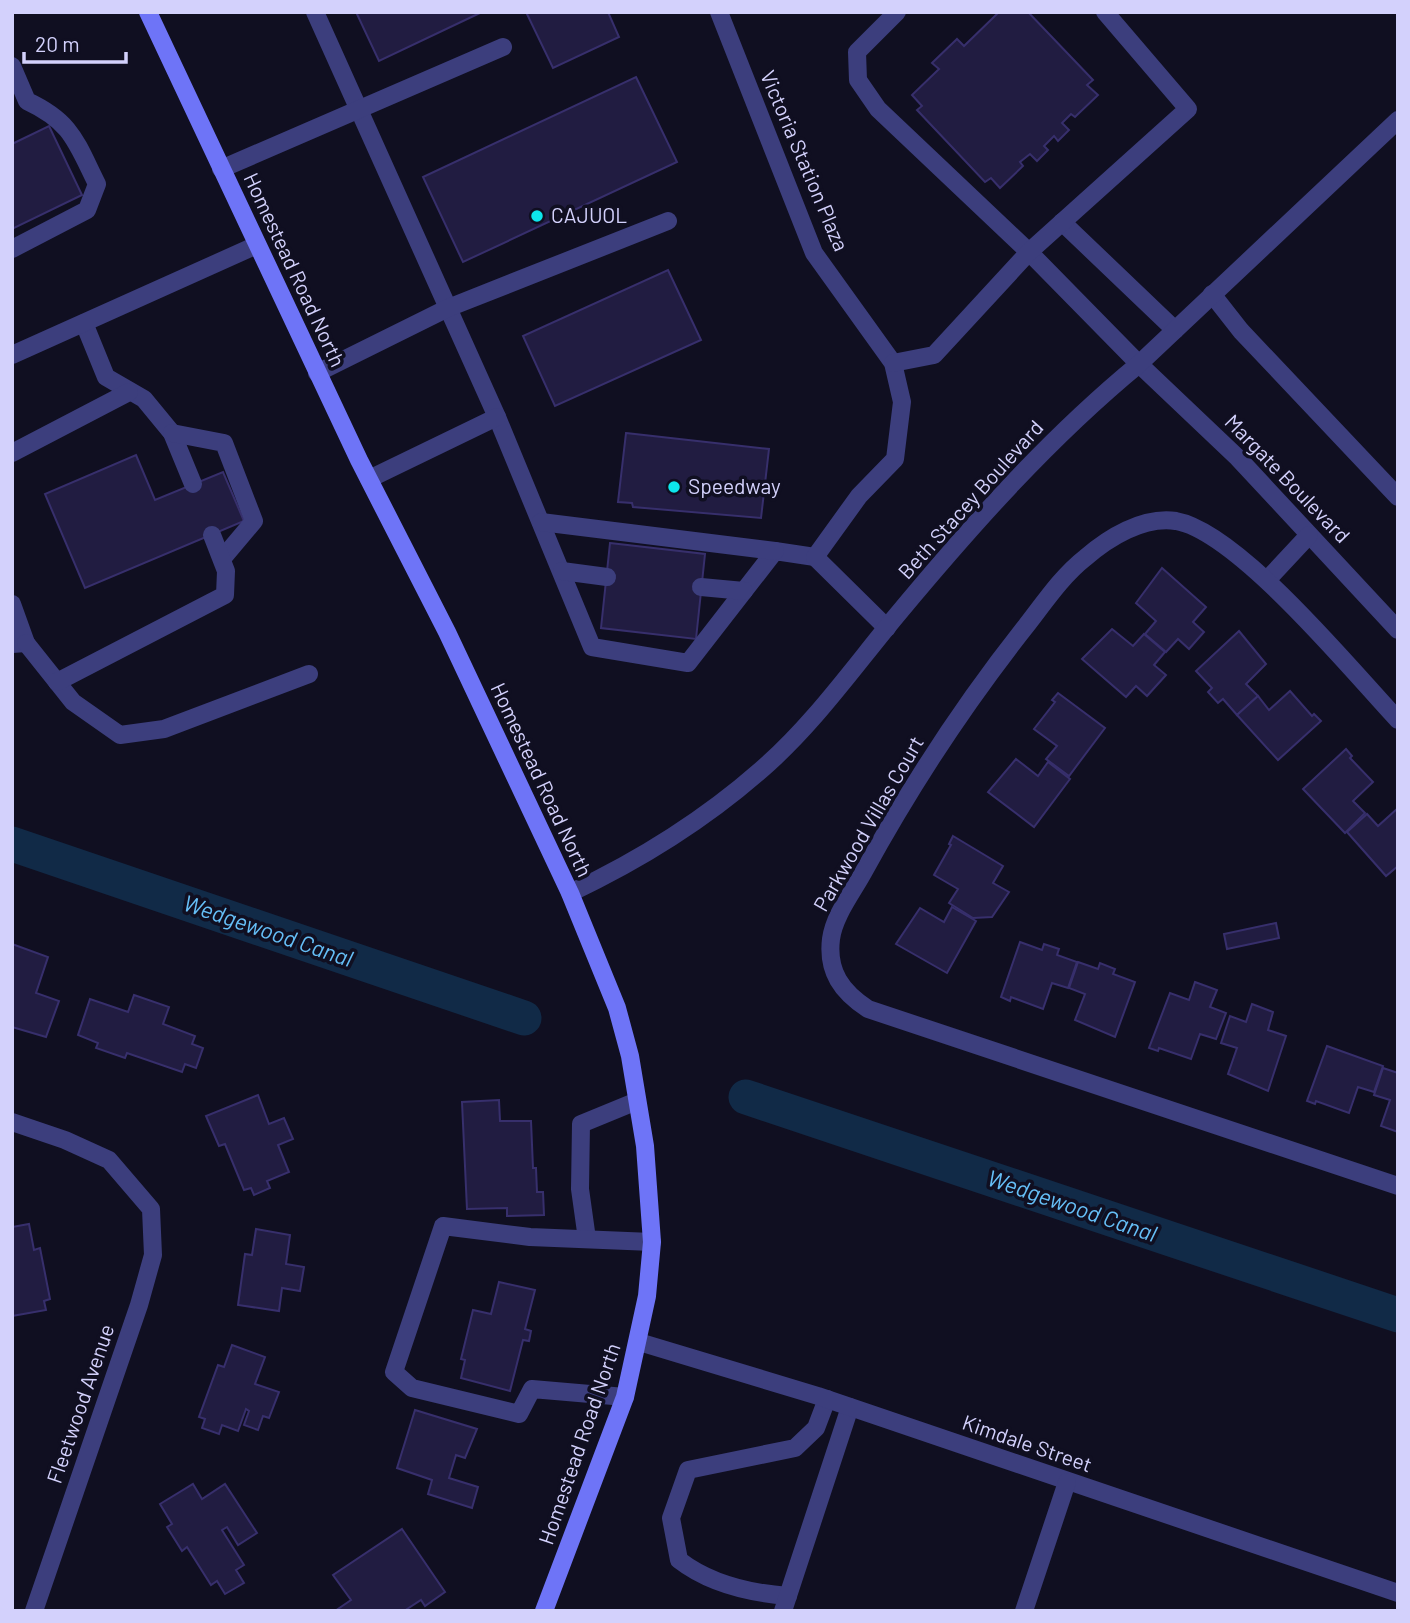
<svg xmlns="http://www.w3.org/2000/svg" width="1410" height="1623" font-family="Barlow,sans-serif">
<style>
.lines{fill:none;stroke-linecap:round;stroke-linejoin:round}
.canal{stroke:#112a47;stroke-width:35}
.building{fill:#211c41;stroke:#372f6c;stroke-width:2}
.service{stroke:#3c3e7d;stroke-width:18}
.minor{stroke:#3c3e7d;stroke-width:18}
.tertiary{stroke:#3c3e7d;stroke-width:18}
.secondary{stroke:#6e74f7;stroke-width:18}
.poi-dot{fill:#0de6ec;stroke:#100f21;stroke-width:2.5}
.labels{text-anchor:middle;stroke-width:7;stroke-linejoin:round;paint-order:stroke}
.street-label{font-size:21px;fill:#d3d1fc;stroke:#100f21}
.poi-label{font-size:21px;fill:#d3d1fc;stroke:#100f21;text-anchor:start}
.water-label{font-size:23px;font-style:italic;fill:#65bef6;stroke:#100f21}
</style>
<rect width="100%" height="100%" fill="#100f21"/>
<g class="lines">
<!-- canal -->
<g class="canal">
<polyline points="12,844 524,1018"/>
<polyline points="746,1097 1398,1315"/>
</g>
</g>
<!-- building -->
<g class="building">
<polygon points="356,12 482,12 379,61"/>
<polygon points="526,12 608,12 619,37 553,68"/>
<polygon points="999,12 1028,12 1093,80 1087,85 1098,95 1075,117 1071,114 1062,123 1069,130 1058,141 1054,136 1044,146 1048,150 1037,161 1030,154 1020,162 1023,166 1000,188 991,178 985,182 917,110 922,106 912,95 939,69 932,63 957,39 964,46"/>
<polygon points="636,77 677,162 463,262 423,177"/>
<polygon points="49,126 82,195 12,229 12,144"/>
<polygon points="668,270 701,340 555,406 523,336"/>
<polygon points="626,433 769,449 761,518 633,507 632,503 618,502"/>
<polygon points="136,455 155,500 223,472 244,521 85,588 45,494"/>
<polygon points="610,543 705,554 696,639 601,628"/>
<polygon points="1162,568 1206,607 1193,622 1204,632 1189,649 1178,639 1166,652 1145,634 1156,621 1136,603"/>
<polygon points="1112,629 1133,646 1144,634 1165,652 1154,665 1166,675 1147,696 1136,686 1126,697 1082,659"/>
<polygon points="1239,631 1266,664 1246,684 1258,696 1237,715 1223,699 1218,703 1208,692 1212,688 1196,671"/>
<polygon points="1290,691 1312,716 1314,714 1321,721 1278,760 1237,715 1258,696 1269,710"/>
<polygon points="1058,693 1105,728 1069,776 1046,759 1057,746 1034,729 1055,702 1052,700"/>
<polygon points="1346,749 1352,756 1350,758 1373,782 1353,801 1365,813 1345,833 1303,789"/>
<polygon points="1016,759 1038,776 1048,762 1070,779 1034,827 988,792"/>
<polygon points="1398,808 1398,866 1386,876 1347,832 1367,814 1378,826"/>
<polygon points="953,836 1003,866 993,883 1009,892 992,917 973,918 949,903 958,889 934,875 951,845 949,844"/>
<polygon points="952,907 976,921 947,973 896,944 920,908 944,922"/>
<polygon points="1276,923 1279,938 1227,949 1224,934"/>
<polygon points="1020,942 1042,950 1044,944 1059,949 1057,955 1077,962 1068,988 1052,983 1043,1009 1011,997 1010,1001 1001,997"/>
<polygon points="12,944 48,957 36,993 59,1001 46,1037 12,1027"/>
<polygon points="1078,962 1098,969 1100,963 1115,969 1113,974 1135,982 1115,1037 1075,1020 1085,994 1069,988"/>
<polygon points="1195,982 1217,990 1210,1007 1226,1013 1216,1039 1200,1034 1191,1059 1159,1048 1158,1051 1149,1048 1170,993 1189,1000"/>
<polygon points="134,995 169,1007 163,1024 195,1036 192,1044 203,1048 196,1068 185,1064 182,1072 127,1053 125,1058 96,1048 98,1043 78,1035 90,999 128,1012"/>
<polygon points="1252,1004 1273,1012 1268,1030 1286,1036 1268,1091 1228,1074 1237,1048 1221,1043 1230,1016 1246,1022"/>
<polygon points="1327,1046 1383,1066 1374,1092 1358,1087 1349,1113 1316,1101 1315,1104 1307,1101"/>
<polygon points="1383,1068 1398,1073 1398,1132 1381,1126 1390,1100 1374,1095"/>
<polygon points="258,1095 269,1124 284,1118 293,1139 278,1145 289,1172 267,1181 270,1188 254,1195 251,1188 244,1190 225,1144 219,1146 206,1116"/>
<polygon points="499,1100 500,1121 531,1121 533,1168 536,1168 537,1192 543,1192 544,1215 507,1216 507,1208 467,1209 462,1102"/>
<polygon points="29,1224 34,1250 40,1248 50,1299 44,1301 46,1310 12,1316 12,1227"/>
<polygon points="256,1229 290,1235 286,1264 304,1267 300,1291 282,1288 279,1311 238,1305 245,1254 252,1255"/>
<polygon points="499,1282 535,1290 525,1329 531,1331 529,1341 523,1340 510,1391 461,1378 465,1360 461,1359 473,1310 491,1314"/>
<polygon points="232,1345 265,1357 255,1384 279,1392 269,1418 263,1416 258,1430 244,1425 249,1411 246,1409 238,1431 222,1425 219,1434 202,1428 205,1419 199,1417 218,1365 224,1367"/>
<polygon points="415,1410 477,1429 465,1458 456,1455 449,1478 478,1487 472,1508 428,1494 432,1480 397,1468"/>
<polygon points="193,1484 202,1499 225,1484 257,1533 238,1545 227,1527 222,1530 244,1565 236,1570 244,1583 225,1594 217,1581 211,1585 187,1547 182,1551 167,1527 172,1524 160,1504"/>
<polygon points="402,1529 445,1592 425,1606 421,1600 404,1611 335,1611 351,1600 333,1575"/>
</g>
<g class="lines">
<!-- service -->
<g class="service">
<polyline points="315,12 497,417 592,647 688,663 775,551 815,557"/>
<polyline points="719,12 814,253 893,363 902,402 895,459 859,496 815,557 887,628"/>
<polyline points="897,12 857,52 858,80 878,109 1029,252 1139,364"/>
<path d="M12 66 27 101C72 122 76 142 97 184L87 210 12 249"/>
<polyline points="221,169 503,47"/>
<polyline points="1062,222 1175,330"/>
<polyline points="84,323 106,377 144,399 172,433 193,484"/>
<polyline points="12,355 257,245"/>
<polyline points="893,363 934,355 1029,252 1188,109 1105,12"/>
<polyline points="317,373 448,308 668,221"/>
<polyline points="172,433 224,443 254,521 222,559"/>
<polyline points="12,453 129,392"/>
<polyline points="369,479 497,417"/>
<polyline points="541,522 775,551"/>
<polyline points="562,571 607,577"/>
<polyline points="701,587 744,591"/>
<polyline points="12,604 26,643 12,644"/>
<polyline points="26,643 73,702 120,735 164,729 309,674"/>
<polyline points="57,682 225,595 226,571 212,535"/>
<polyline points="587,1239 580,1189 581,1124 637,1101"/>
<polyline points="625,1397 532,1389 519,1414 412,1388 394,1372 443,1226 530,1237 652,1242"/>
<path d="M788 1596C749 1593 710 1584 679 1560L671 1518 688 1470 795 1448 816 1428 827 1399"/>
<polyline points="783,1611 850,1407"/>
</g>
<!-- minor -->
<g class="minor">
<polyline points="1212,294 1241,331 1398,497"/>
<polyline points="1139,364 1238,458 1398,630"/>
<polyline points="1267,580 1309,535"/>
<path d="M1398 720C1352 671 1238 532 1176 521 1143 516 1108 538 1085 558 1062 576 1044 603 1026 626 965 703 910 787 863 873 852 893 834 916 831 939 827 972 842 992 868 1009L1398 1186"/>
<polyline points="12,1122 65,1140 109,1160 151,1209 153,1255 139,1305 34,1611"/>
<polyline points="639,1342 818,1396 1398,1593"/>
<polyline points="1024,1611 1067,1482"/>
</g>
<!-- tertiary -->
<path class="tertiary" d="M570 893C638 861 704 820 761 770 813 725 853 668 897 615 971 526 1049 438 1139 364L1398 120"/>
<!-- secondary -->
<polyline class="secondary" points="148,12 359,460 447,632 570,893 617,1008 630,1056 645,1146 652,1242 647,1296 625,1397 544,1611"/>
</g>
<!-- markers -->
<g class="poi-dot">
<circle cx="537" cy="216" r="7"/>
<circle cx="674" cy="487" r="7"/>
</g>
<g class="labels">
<!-- street labels -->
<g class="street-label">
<text transform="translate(804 161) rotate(67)" y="7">Victoria Station Plaza</text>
<text transform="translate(294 270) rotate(65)" y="7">Homestead Road North</text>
<text transform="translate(1287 479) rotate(46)" y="7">Margate Boulevard</text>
<text transform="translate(971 500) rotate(-48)" y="7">Beth Stacey Boulevard</text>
<text transform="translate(541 780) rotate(65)" y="7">Homestead Road North</text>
<text transform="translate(869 824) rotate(-60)" y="7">Parkwood Villas Court</text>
<text transform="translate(81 1404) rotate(-71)" y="7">Fleetwood Avenue</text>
<text transform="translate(580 1444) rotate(-71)" y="7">Homestead Road North</text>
<text transform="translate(1027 1444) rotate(19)" y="7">Kimdale Street</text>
</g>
<!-- poi labels -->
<g class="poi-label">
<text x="551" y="223">CAJUOL</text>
<text x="688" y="494">Speedway</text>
</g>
<!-- water labels -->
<g class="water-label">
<text transform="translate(268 931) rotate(19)" y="8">Wedgewood Canal</text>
<text transform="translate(1072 1206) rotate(19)" y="8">Wedgewood Canal</text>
</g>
</g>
<!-- border -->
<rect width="1410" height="1623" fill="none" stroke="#d3d1fc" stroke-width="28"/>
<!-- scale -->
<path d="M24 52v10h102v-10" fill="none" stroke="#d3d1fc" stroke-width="3.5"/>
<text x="35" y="52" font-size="21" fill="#d3d1fc" stroke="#100f21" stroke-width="5" paint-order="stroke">20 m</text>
</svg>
